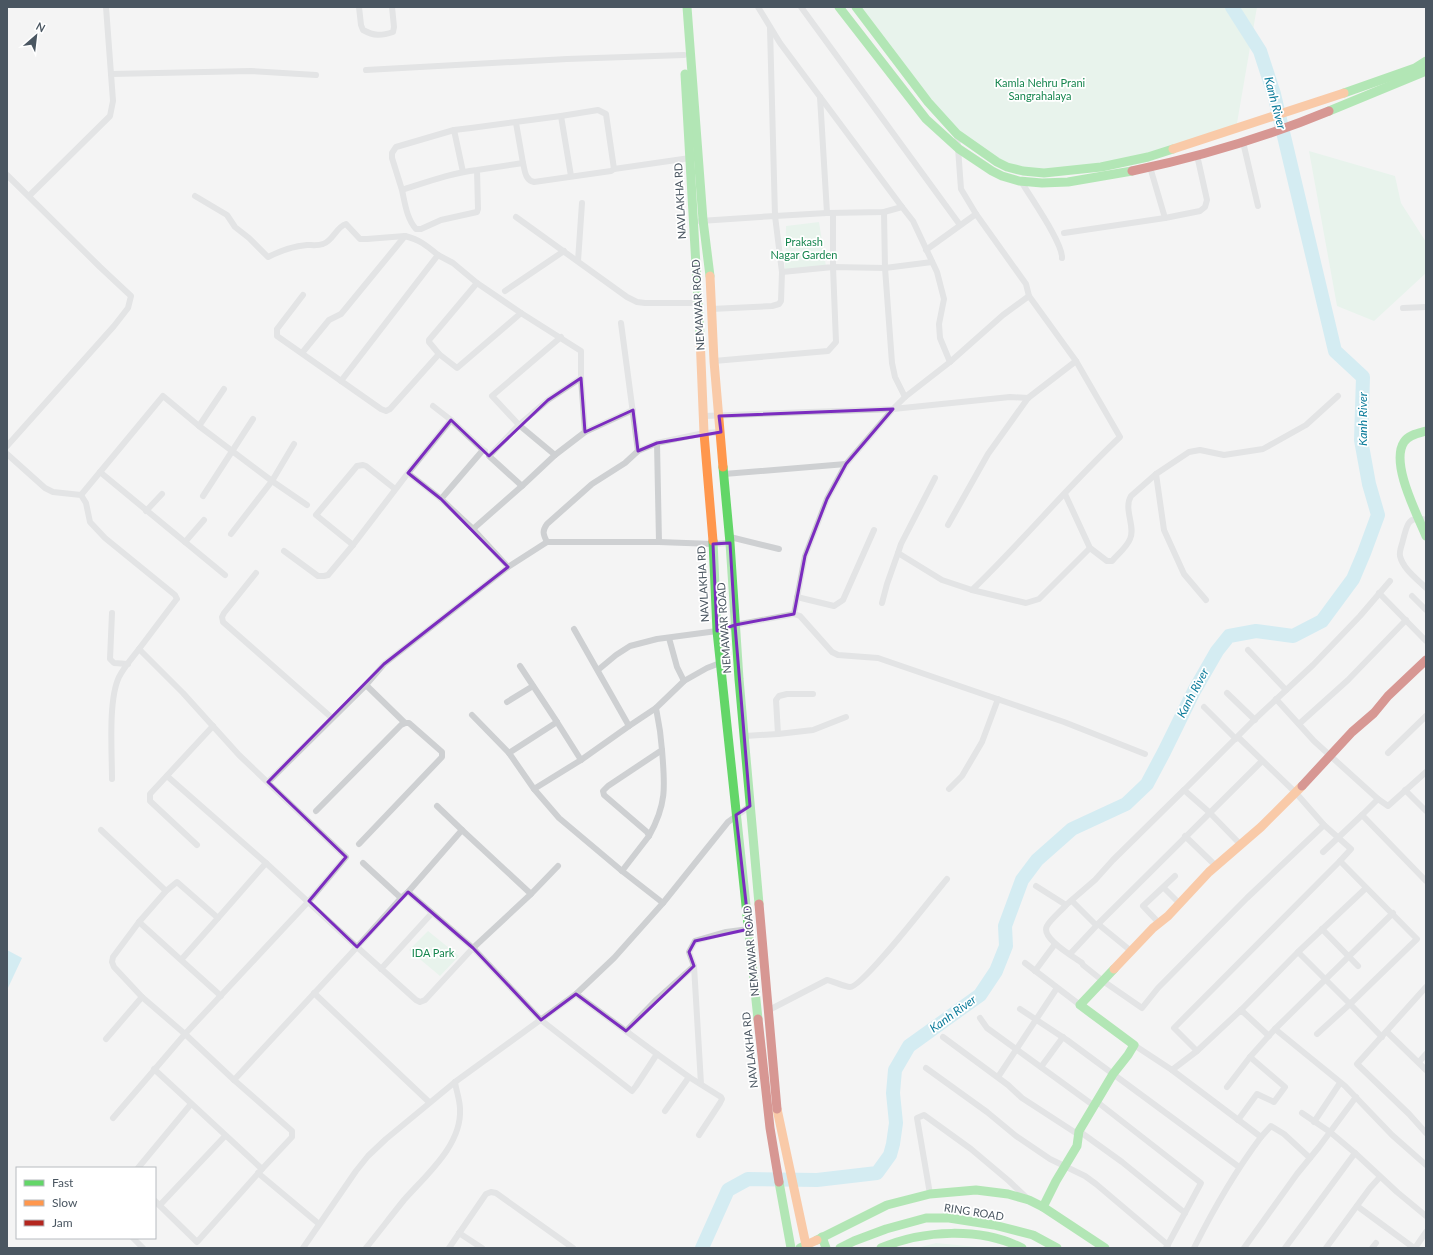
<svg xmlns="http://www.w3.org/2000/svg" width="1433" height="1255" font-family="Lato,sans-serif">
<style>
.green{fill:#d9f2e3}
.water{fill:#aee2f0}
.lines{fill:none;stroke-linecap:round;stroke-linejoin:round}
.river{stroke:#aee2f0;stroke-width:14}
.street{stroke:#ced0d2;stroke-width:6}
.fast{stroke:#63d668;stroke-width:9}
.slow{stroke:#ff974d;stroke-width:9}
.jam{stroke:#b3261e;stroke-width:9}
.marked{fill:none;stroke:#7b2cbf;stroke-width:3;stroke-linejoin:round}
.labels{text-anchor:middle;stroke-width:3.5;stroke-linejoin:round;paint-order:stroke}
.park-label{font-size:11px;fill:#17864f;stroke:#fff}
.street-label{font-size:11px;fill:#4a5661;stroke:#fff}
.water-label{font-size:12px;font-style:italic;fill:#0c7c9b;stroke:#fff}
</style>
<rect width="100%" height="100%" fill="#f4f4f4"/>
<!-- green -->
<g class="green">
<polygon points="856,7 1257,7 1236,129 1148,157 1044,173 1007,167 957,134"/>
<polygon points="1309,151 1395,176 1401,203 1426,242 1426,273 1374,321 1337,306"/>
<polygon points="819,222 826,266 785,270 786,226"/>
<polygon points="428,931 459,956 440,976 409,950"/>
<polygon points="936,1243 978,1247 978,1248 917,1248"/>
</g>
<!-- water -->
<polygon class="water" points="7,950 22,958 7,990"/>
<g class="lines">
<!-- river -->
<polyline class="river" points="702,1248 728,1190 748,1179 817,1180 877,1173 890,1155 893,1144 896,1123 893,1093 895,1070 909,1046 980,995 996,971 1006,946 1005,926 1022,880 1037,860 1072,829 1126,804 1147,784 1164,752 1194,691 1217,651 1229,636 1256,631 1293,636 1322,621 1353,579 1364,553 1378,515 1369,484 1361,440 1363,377 1335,351 1274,94 1260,51 1232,7"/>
<!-- street -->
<g class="street">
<path d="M359 7 361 25 363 30C374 36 381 36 393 32L394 27 392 7"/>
<polyline points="758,7 780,43 902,207"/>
<polyline points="801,7 960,225"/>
<path d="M770 28 775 216 827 213 884 212 902 207 913 221 937 272 944 299 939 324 940 338 950 362 1003 315 1029 296 1076 361 1120 437C1068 486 1023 541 972 590L942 580 898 553 901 544 935 478"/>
<polyline points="366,70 567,59 684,55"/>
<polyline points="111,74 251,71 316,75"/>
<polyline points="820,97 827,213"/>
<polyline points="561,116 571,176"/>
<polyline points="516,123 523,163"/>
<polyline points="454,130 463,172"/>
<polyline points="957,134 961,189 976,214 1026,284 1029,296"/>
<polyline points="1243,142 1258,206"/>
<polyline points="1150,167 1165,218 1200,211 1205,207 1207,200 1197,155"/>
<polyline points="614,169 690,158"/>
<polyline points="7,175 100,267 131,296 128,308 114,326 7,446"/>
<path d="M1021 181C1030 197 1063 243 1062 258"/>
<path d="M402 190C405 204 407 219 416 229H421L441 220 477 212 478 209 477 170C451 173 427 182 402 190L392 158V153L396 147 454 130 471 128 561 116 598 110 606 114 614 169 611 171 534 182C525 180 525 171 523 163L477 170"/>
<polyline points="29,196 110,116 113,101 106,7"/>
<path d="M195 196 227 215 235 227 249 238 268 257C280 251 294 246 307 245 312 245 318 246 323 244 333 241 336 227 346 224L360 239H367L405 236"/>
<polyline points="884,212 885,268 892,363 895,377 905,397"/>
<polyline points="516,217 627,297 637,302 645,303 697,303"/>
<polyline points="700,221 775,216 782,272 781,301 779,304 772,306 711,309"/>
<polyline points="1064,233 1165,218"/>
<polyline points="926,250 976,214"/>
<polyline points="438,255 453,263 477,283"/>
<polyline points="578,261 582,203"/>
<polyline points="782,272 833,267 833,213"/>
<polygon points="477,283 521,313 457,368 439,354 429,342 429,340"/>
<polyline points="505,291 564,251"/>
<polyline points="303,295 277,329 277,336 381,409 386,411 390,409 439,354"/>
<polyline points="1403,308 1426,307"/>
<polyline points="521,313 581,351 581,378 585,432 633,410"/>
<polyline points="621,323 638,451"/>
<path d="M302 353 329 320 341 314 346 308 405 236C420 240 426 245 438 255L341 381"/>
<polyline points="714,361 828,351 836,342 833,267 885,268 932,262"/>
<polyline points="433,406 451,420"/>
<polyline points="704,416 893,409 905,397 950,362"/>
<polyline points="199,426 224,389"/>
<polyline points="657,443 659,542"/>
<polyline points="294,444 272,481 307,505"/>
<polyline points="7,454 45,488 53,492 81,495 86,503 90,522 105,538 175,595 177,599 176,600 139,649"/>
<polyline points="555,455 585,432"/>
<polyline points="100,472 225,575"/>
<polyline points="724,474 846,464"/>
<polyline points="522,486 489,456 519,425 548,400 581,378"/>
<path d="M1065 494 1090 548 1107 561H1112C1118 554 1127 547 1130 539 1136 527 1123 509 1131 496L1156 474"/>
<polyline points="81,495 163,396 199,426 272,481 231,534"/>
<polyline points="203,496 253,419"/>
<polyline points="441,499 408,473 451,420 483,450"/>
<polyline points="146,511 162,494"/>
<path d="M1426 520C1407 515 1407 526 1403 540 1402 545 1399 551 1400 556 1403 569 1417 579 1426 588"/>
<polyline points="948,525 988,454 1028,398 1076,361"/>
<polyline points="473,529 441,499 483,450 485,451"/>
<polyline points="730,537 779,549"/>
<polyline points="185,542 204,520"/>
<path d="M547 542C543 534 542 531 547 524L592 484 625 463 638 451 657 443 704 433 721 432"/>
<polyline points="353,545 316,515 357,466 363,465 366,466 395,489"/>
<polyline points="284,551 318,576 324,576 328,575 353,545 408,473"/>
<polyline points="508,567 473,529 522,486 555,455 519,425 492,396 561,337"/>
<polyline points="256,573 224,613 222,617 223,622 332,718"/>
<polyline points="972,590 1026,603 1039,599 1090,548"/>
<polyline points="1379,593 1426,641"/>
<polyline points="1412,596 1426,610"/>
<polyline points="797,597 834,606 843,600 874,530"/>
<polyline points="1206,600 1184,574 1164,530 1156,474 1189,452 1200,450 1224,455 1263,449 1306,425 1338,396"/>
<polyline points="882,603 887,584 898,553"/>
<polyline points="112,613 110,659 114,663 128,664"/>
<polyline points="794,614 805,556 827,499 846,464 893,409 1010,397 1028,398"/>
<polyline points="669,638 677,667 684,681 707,668 720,663"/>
<polyline points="1248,650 1286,690"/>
<polyline points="520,666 557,722"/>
<polyline points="598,670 616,655 630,646 657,639 717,631 735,625 794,614 800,616 832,652 838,655 878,658 1064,722 1145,754"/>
<polyline points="366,685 405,723"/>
<polyline points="1227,693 1255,720"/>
<polyline points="1276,699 1314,741 1378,799 1362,815 1426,881"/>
<polyline points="507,702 533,686"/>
<polyline points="1204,707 1236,739"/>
<polyline points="472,715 509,753 534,789 559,818 622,871 663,903"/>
<polyline points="1299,724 1348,680 1406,620"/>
<polyline points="629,726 656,708"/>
<polyline points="778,734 776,700 779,696 787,694 813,694"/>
<polyline points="745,736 778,734 813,730 846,717"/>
<polyline points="1238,737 1296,793 1324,825 1351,849 1340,861 1417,939 1350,1004 1382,1037"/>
<polyline points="509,753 557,722 581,760 629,726 574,629"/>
<polyline points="1388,753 1426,716"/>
<polyline points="167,776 266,863 357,947 401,898"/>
<path d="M112 779C112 752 108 700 119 677 124 667 133 657 139 649L183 693 239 755 346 857 309 901 185 1034 142 997 114 967 112 962 113 957 139 922"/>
<polyline points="268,782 366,685 384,664 508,567 547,542 659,542 713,544 730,543"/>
<polyline points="534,789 581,760"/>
<polyline points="949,789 962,776 982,742 998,699"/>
<polyline points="1405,790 1426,811"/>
<polyline points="1378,799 1388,806 1426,772"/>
<polyline points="316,811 401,725 405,723 409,723 442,752 442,757 359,844"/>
<polyline points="101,830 166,891"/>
<path d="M649 836C667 804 665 786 662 750"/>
<polyline points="1185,836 1216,866"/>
<polyline points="1240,844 1209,812 1184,790 1253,721 1313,665 1360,616 1390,581"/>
<polyline points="197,845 150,801 150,794 213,726"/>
<polyline points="1323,852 1362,815"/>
<polyline points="363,863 401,898 408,892 473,948 541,1020 632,1091 636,1086 657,1054 576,994"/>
<polyline points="622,871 649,836 647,832 604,795 603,791 608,786 662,750 660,731 656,708 684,681"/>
<polyline points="1036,886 1066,905 1095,880 1113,860 1184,790"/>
<polyline points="1164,888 1180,904"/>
<polyline points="408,892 462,830 437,806"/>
<polyline points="531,894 558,866"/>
<polyline points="1072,901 1096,925"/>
<path d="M1066 905C1061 911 1050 920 1047 926 1040 938 1074 957 1082 963L1083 965 1103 981 1142 1008 1158 988 1247 898 1324 825"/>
<polyline points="218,918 266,863"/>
<polyline points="1159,923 1143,906 1175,876"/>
<polyline points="1098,924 1131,951"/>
<polyline points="1322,929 1358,966"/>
<polyline points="1298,952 1350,1004 1317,1034"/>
<polyline points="1070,954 1098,924 1262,761"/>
<polyline points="181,960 139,922 166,891 177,882 218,918 181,960 221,996"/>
<polyline points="1025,963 1080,1005"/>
<polyline points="381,969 432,913"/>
<polyline points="1035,971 1055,944"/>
<polyline points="1426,987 1357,1064 1409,1114 1426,1133"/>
<polyline points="314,993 429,1102"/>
<polyline points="1020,1009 1067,1040 1239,1167"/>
<path d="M769 1010 827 980C833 981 845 987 850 987 863 987 934 894 947 879"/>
<polyline points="1241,1010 1298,952 1366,888"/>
<polyline points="980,1018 987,1028 1093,1105"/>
<polyline points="1275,1029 1345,1086 1392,1135 1426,1165"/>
<polyline points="626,1031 655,1001 694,966"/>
<polyline points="1387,1032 1426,1070"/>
<polyline points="943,1037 1008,1085 1022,1098 1079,1135"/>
<polyline points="106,1039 142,997"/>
<polyline points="1134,1045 1172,1070 1197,1051 1241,1010 1269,1036"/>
<polyline points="1197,1051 1174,1028 1340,861"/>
<polyline points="657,1054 689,1077 721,1097 722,1099 720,1103 699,1135"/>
<polyline points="1419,1062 1426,1054"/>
<polyline points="1041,1067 1063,1037"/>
<polyline points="926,1068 987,1112 1016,1136 1050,1159 1085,1176 1096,1184 1168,1245"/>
<polyline points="154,1069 262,1169 292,1137 292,1131 234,1080"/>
<path d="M1172 1070 1261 1137C1234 1173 1214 1208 1194 1248"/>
<polyline points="998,1077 1057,988"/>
<polyline points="701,1084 694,966 689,952 695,941 726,932 749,929"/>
<polyline points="1227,1087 1250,1057 1275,1029 1393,913"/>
<polyline points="1096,1101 1201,1183 1166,1248"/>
<polyline points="665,1111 689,1077"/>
<polyline points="1302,1113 1330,1132 1355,1153"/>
<polyline points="113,1118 185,1034 234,1080 357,947 416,1000 420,1002 425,1000 473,948 531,894 462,830"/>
<polyline points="1238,1120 1257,1094 1274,1102 1285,1087 1250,1057"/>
<polyline points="1314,1122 1340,1083"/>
<polyline points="1079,1131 1122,1162 1185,1213"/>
<polyline points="1261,1137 1271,1126 1284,1134 1310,1158"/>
<polyline points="138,1168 191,1104"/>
<polyline points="258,1173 319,1224"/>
<polyline points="930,1194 917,1118 924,1115 971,1149 1009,1181 1028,1199"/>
<polyline points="155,1201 197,1242 262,1169"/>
<polyline points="160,1205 225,1136"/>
<polyline points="1357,1206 1414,1248"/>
<polyline points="459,1233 482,1248"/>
<polyline points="133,1238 143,1248"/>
<polyline points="303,1248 356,1171 368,1156 386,1139 455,1082 576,994 614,958 663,903 728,822 750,806"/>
<path d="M366 1248C379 1232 391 1216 404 1200 426 1175 462 1145 460 1109 460 1100 456 1090 455 1082"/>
<polyline points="449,1248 486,1194 491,1192 496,1193 573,1248"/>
<polyline points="1244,1248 1297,1174 1319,1147 1356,1097"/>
<polyline points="1285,1248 1355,1153 1397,1192 1426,1216"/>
<polyline points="1326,1248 1370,1188 1380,1177"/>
<polyline points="1372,1248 1376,1243"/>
<polyline points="1415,1248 1426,1232"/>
</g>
<!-- fast -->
<g class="fast">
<polyline points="687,7 703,220 710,276"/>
<polyline points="839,7 926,119 959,149 992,171 1002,176 1019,181 1042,183 1068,182 1132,171"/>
<polyline points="856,7 928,102 957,134 997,162 1007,167 1023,171 1044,173 1101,167 1148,157 1173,149"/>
<polyline points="685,74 700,336"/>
<polyline points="1344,93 1415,68 1426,61"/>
<polyline points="1329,111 1426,71"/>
<path d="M1426 431C1419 433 1408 435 1404 442 1390 463 1417 514 1426 536"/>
<polyline points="723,467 730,543 739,679 759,904"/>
<polyline points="713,541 717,631 758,1019"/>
<polyline points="779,1182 791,1248"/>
<polyline points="1043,1207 1056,1181 1077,1146 1079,1131 1113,1074 1128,1055 1134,1045 1080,1005 1114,969"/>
<polyline points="822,1237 826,1248"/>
<polyline points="817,1240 887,1205 930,1194 976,1190 1008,1194 1029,1200 1043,1207 1105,1248"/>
<polyline points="800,1248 806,1245 807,1248"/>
<polyline points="840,1248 854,1241 886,1229 926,1218 949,1218 994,1225 1033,1235 1057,1248"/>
<path d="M881 1248C923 1230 980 1227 1022 1248"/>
</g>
<!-- slow -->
<g class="slow">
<polyline points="1173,149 1344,93"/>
<polyline points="710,276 714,361 723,467"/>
<polyline points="700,336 704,433 713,541"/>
<polyline points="1114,969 1153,928 1168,916 1209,872 1261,827 1302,786"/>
<polyline points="777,1109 806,1245 817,1240"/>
</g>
<!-- jam -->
<g class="jam">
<path d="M1132 171C1199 157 1266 137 1329 111"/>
<polyline points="1302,786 1352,732 1374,713 1388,696 1426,660"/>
<polyline points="759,904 777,1109"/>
<polyline points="758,1019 770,1128 779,1182"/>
</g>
</g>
<!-- marked area -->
<path d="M0 0H1433V1255H0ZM581 378 585 432 633 410 638 451 657 443 721 432 719 416 893 409 846 464 827 499 805 556 794 614 735 625 730 543 713 544 717 631 735 625 750 806 736 815 749 929 695 941 689 952 694 966 626 1031 576 994 541 1020 473 948 408 892 357 947 309 901 346 857 268 782 384 664 508 567 441 499 408 473 451 420 489 456 548 400Z" fill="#f4f4f4" fill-opacity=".55" fill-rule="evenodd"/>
<path class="marked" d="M581 378 585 432 633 410 638 451 657 443 721 432 719 416 893 409 846 464 827 499 805 556 794 614 735 625 730 543 713 544 717 631 735 625 750 806 736 815 749 929 695 941 689 952 694 966 626 1031 576 994 541 1020 473 948 408 892 357 947 309 901 346 857 268 782 384 664 508 567 441 499 408 473 451 420 489 456 548 400Z"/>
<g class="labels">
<!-- park labels -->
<g class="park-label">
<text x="1040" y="87">Kamla Nehru Prani<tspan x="1040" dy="13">Sangrahalaya</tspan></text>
<text x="804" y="246">Prakash<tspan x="804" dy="13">Nagar Garden</tspan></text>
<text x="433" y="957">IDA Park</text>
</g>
<!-- street labels -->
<g class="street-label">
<text transform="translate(680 201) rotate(-93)" y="4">NAVLAKHA RD</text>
<text transform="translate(698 305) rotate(-93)" y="4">NEMAWAR ROAD</text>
<text transform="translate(703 584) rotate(-93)" y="4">NAVLAKHA RD</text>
<text transform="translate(724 628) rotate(-94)" y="4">NEMAWAR ROAD</text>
<text transform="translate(751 951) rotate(-95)" y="4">NEMAWAR ROAD</text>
<text transform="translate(750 1050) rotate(-96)" y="4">NAVLAKHA RD</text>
<text transform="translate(974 1212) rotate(9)" y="4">RING ROAD</text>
</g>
<!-- water labels -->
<g class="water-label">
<text transform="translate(1275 103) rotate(75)" y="4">Kanh River</text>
<text transform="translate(1363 419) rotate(-90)" y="4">Kanh River</text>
<text transform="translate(1193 693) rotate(-62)" y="4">Kanh River</text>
<text transform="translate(953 1014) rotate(-36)" y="4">Kanh River</text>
</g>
</g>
<!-- border -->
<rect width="1433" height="1255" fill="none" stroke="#4a5661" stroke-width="16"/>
<!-- legend -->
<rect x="16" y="1167" width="140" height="72" fill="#ffffff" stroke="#b7bbc0"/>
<rect x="24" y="1180" width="20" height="6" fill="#63d668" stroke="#b7bbc0"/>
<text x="52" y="1187" font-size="12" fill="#4a5661">Fast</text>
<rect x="24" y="1200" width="20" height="6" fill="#ff974d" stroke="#b7bbc0"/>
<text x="52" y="1207" font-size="12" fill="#4a5661">Slow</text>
<rect x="24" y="1220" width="20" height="6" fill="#b3261e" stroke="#b7bbc0"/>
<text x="52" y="1227" font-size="12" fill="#4a5661">Jam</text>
<!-- north arrow -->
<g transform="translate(36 36) rotate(28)" stroke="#ffffff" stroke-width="3" paint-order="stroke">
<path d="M0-3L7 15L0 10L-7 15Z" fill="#4a5661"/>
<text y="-6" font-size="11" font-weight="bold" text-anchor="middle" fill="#4a5661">N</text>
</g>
</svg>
